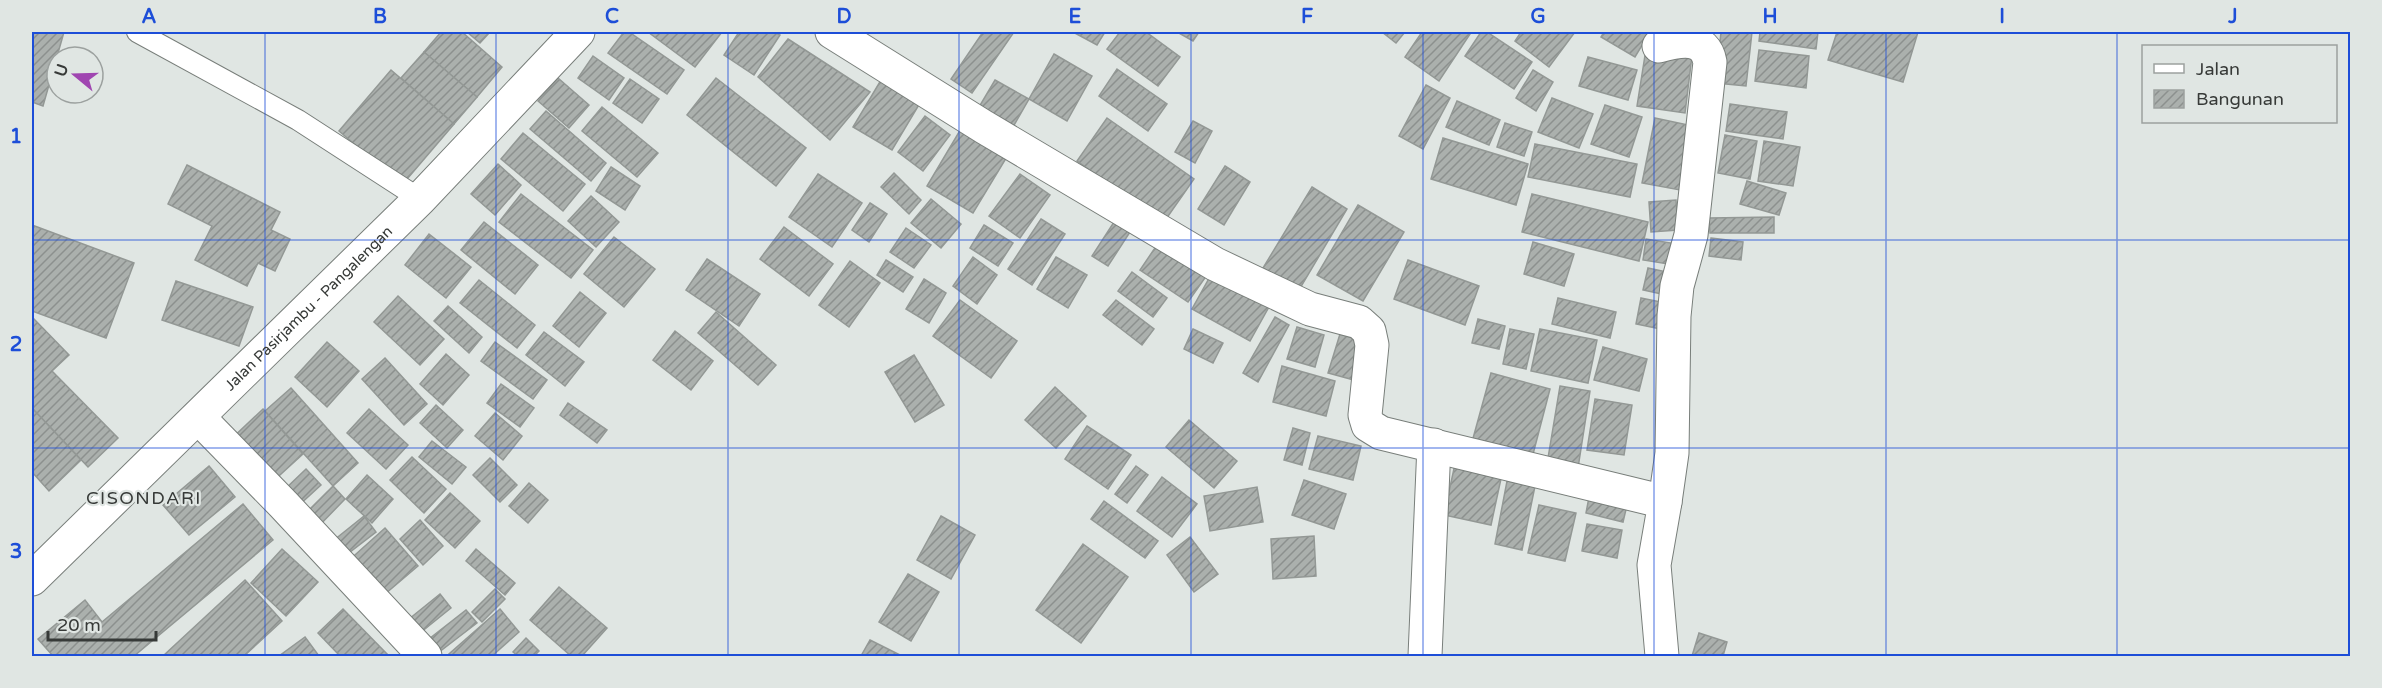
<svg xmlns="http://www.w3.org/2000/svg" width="2382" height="688" font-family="'Varela Round',sans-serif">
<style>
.building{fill:url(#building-hatch);stroke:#939895;stroke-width:1.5}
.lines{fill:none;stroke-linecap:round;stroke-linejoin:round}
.lane-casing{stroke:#787e7a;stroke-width:22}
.street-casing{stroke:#787e7a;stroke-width:35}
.secondary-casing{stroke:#787e7a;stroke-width:35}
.lane{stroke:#fff;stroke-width:20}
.street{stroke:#fff;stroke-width:33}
.secondary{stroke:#fff;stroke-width:33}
.grid{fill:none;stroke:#1d4ed8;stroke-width:1.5;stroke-opacity:0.55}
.labels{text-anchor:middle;stroke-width:4.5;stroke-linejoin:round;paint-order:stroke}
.street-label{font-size:15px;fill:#373a38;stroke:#e0e6e3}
.quarter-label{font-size:18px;letter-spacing:1.5px;fill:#373a38;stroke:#e0e6e3}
.neatline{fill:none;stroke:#1d4ed8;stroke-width:2}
.grid-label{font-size:20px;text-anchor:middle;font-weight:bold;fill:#1d4ed8}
</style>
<defs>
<pattern id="building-hatch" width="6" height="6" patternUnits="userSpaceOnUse" patternTransform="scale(1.5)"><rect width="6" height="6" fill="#abb0ad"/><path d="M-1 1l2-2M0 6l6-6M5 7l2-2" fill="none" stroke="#8c908e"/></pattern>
</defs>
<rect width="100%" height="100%" fill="#e0e6e3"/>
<!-- building -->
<g class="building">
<polygon points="32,32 64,32 43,106 32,102"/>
<polygon points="441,32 462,32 502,67 477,97 424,52"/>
<polygon points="467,32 490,32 480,43"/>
<polygon points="624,32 629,32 684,70 667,94 608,53"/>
<polygon points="648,32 722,32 695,67"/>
<polygon points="739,32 774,32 780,35 754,75 724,55"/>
<polygon points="983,32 1014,32 972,93 951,79"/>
<polygon points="1073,32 1105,32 1097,45"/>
<polygon points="1120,32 1146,32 1180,57 1158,86 1107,49"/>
<polygon points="1177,32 1199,32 1193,41"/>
<polygon points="1382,32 1405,32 1396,43"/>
<polygon points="1422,32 1466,32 1470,34 1439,81 1405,57"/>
<polygon points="1481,32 1487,32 1532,62 1514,89 1465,56"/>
<polygon points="1521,32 1575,32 1549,67 1515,41"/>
<polygon points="1604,32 1650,32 1635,57 1601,37"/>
<polygon points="1721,32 1752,32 1746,86 1716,83"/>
<polygon points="1760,32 1818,32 1816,49 1759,41"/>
<polygon points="1837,32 1918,32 1903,82 1828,60"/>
<polygon points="788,39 870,92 830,140 758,77"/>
<polygon points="1646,49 1692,56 1685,113 1637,106"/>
<polygon points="1759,50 1809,56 1806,88 1755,81"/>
<polygon points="424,52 477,97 454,124 401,78"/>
<polygon points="1054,54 1092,76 1067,121 1029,99"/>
<polygon points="593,56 624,78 609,100 578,78"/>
<polygon points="1588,57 1637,70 1628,100 1579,86"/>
<polygon points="1117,69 1167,104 1148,131 1099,96"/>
<polygon points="391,70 454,124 402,185 339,131"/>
<polygon points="1533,70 1553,82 1536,111 1516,98"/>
<polygon points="558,78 589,105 569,128 538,101"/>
<polygon points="716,78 806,148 776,186 687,115"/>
<polygon points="630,79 659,99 642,123 613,103"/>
<polygon points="881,80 920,103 892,150 853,127"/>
<polygon points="995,80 1029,99 1013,127 979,107"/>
<polygon points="1426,85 1450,98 1423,149 1399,136"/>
<polygon points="1552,98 1593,114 1579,148 1538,132"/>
<polygon points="1457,101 1500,120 1489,145 1446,127"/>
<polygon points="1730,104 1787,112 1783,139 1726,131"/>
<polygon points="1605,105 1642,117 1629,157 1591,144"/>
<polygon points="602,107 658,153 637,177 582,131"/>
<polygon points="546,111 606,163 591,181 530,129"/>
<polygon points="925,116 950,135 923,171 898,152"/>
<polygon points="1107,118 1194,179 1164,222 1077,161"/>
<polygon points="1655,118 1693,126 1680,190 1642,183"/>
<polygon points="1193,121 1212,131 1195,163 1175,152"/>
<polygon points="1505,123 1532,132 1524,156 1497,147"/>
<polygon points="962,127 1008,155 973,213 927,186"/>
<polygon points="523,133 585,184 563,211 501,159"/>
<polygon points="1725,135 1757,141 1750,179 1718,173"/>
<polygon points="1443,138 1528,164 1516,205 1431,179"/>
<polygon points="1764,141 1800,147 1793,186 1758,181"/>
<polygon points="1535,144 1637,164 1630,197 1528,177"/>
<polygon points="498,164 521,185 495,215 471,194"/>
<polygon points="187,165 280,212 271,230 290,239 275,271 258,263 247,286 195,260 212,226 168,204"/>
<polygon points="1225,166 1250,182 1224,225 1198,209"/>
<polygon points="611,167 640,186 625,210 596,191"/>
<polygon points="894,173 921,200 909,214 881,187"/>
<polygon points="818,174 862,203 832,247 789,217"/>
<polygon points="1020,174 1050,195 1020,238 989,216"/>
<polygon points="1747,181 1786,193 1779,215 1740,204"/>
<polygon points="1312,187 1347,209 1299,290 1263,268"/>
<polygon points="521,194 593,250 571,278 499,222"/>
<polygon points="1532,194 1648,222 1639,261 1522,232"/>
<polygon points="591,196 619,222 596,247 568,221"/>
<polygon points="931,199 961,224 941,248 911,223"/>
<polygon points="1676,200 1678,230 1651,232 1649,202"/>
<polygon points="870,203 887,214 869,242 852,230"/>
<polygon points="1358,205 1404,232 1363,301 1317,275"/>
<polygon points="1774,217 1774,233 1710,233 1709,218"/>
<polygon points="1041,219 1065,234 1032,285 1008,269"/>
<polygon points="484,222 538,265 515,294 461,250"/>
<polygon points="1114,222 1130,232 1108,266 1092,256"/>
<polygon points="32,225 134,263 106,338 32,311"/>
<polygon points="984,225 1013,243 998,266 970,248"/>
<polygon points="784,227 833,264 809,296 760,259"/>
<polygon points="906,228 931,245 914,268 890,252"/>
<polygon points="429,234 471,267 446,298 405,265"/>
<polygon points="614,237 655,269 624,307 584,274"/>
<polygon points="1711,238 1743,242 1741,260 1709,256"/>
<polygon points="1646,239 1671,243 1668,264 1643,260"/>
<polygon points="1159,242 1207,275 1188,302 1140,270"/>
<polygon points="1533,242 1574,254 1564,286 1524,274"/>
<polygon points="973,257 997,275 977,304 953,286"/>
<polygon points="1056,257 1087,275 1068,308 1037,289"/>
<polygon points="707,259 760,294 739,326 686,290"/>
<polygon points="886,260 913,277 903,292 877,275"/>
<polygon points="1408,260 1479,286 1465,325 1394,299"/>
<polygon points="850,261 880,283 849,327 819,305"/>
<polygon points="1648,268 1667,272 1662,294 1643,290"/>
<polygon points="1132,272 1167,298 1153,317 1118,291"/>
<polygon points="1212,273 1270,305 1250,341 1192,309"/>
<polygon points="924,279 946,293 929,323 906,309"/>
<polygon points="479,280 535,325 517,348 460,303"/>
<polygon points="176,281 253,307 239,346 162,320"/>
<polygon points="580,292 606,313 579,347 553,326"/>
<polygon points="398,296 444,339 420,365 374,322"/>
<polygon points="1558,298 1616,312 1610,338 1552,324"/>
<polygon points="1641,298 1666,303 1661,329 1636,324"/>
<polygon points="960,300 1017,341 991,378 933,336"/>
<polygon points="1116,300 1154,329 1142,345 1103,315"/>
<polygon points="448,306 482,337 469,353 434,321"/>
<polygon points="716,312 776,365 758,385 698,333"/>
<polygon points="1275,317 1289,325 1258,382 1243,373"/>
<polygon points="34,319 69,355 52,371 118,438 88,467 32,408 32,321"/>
<polygon points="1478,319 1505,326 1499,349 1472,343"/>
<polygon points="1297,327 1324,335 1315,367 1287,359"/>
<polygon points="1193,329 1223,343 1213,363 1184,349"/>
<polygon points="1510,329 1534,334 1526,369 1503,364"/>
<polygon points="1540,329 1597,340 1588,383 1531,371"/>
<polygon points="675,331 713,361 691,390 653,360"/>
<polygon points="544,332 584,362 565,386 526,355"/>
<polygon points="1340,334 1365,342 1354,380 1328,373"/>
<polygon points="327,342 359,371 327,407 295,377"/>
<polygon points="495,342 547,380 533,399 481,361"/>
<polygon points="1603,347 1647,359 1639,391 1594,380"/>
<polygon points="446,354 469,375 443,405 420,384"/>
<polygon points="914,355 944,405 915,422 885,372"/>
<polygon points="385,358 427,404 404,425 362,379"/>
<polygon points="1282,366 1335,381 1326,416 1273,402"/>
<polygon points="1491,373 1550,389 1532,458 1472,442"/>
<polygon points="501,384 534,408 520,427 487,403"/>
<polygon points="1560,386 1590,391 1578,468 1547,464"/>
<polygon points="1055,387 1086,416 1056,448 1025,420"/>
<polygon points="291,388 358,463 333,486 265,411"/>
<polygon points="1595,399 1632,405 1624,455 1587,450"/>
<polygon points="568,403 607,430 597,443 560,415"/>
<polygon points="436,405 463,430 447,448 420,423"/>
<polygon points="32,408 81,460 49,491 32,472"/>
<polygon points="263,409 303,454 269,485 229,441"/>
<polygon points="369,409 408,445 386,469 347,433"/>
<polygon points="495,413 522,436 503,460 475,436"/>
<polygon points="1189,420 1237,461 1214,488 1166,447"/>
<polygon points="1087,426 1131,455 1108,489 1065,459"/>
<polygon points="1293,428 1310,433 1302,465 1284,460"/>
<polygon points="1318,436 1361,446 1353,480 1309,469"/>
<polygon points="432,441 466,467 452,484 419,457"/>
<polygon points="412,457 446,489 424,513 390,480"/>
<polygon points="490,458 517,485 500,502 473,475"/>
<polygon points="1455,464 1502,474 1491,525 1444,515"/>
<polygon points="209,466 235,497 189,535 163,505"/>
<polygon points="1136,466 1148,475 1127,503 1115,494"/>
<polygon points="306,469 321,485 296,508 282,492"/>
<polygon points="367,475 393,499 372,523 346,499"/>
<polygon points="1162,477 1197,504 1172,537 1137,511"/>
<polygon points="1304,480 1346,494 1334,529 1292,515"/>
<polygon points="1507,481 1535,486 1522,550 1495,544"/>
<polygon points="529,483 548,500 528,523 509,506"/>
<polygon points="333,486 345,499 315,530 302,517"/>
<polygon points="1257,487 1263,522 1210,531 1204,496"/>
<polygon points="1590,492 1628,501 1623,522 1586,513"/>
<polygon points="450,493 480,521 455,548 425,520"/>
<polygon points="1104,501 1158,541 1145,558 1091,519"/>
<polygon points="243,504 273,540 134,656 53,656 38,639 85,600 102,622"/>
<polygon points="1539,505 1576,513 1565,561 1528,553"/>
<polygon points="364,516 376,532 341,559 329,544"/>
<polygon points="941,516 975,535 951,579 917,560"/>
<polygon points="420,520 443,546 423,565 400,539"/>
<polygon points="1587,524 1622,530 1617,558 1582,551"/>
<polygon points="385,528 418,566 378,600 346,563"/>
<polygon points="1314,536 1316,576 1273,579 1271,539"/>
<polygon points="1190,537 1218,574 1194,592 1167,555"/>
<polygon points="1083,544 1128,577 1081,643 1036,610"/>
<polygon points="282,549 318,582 286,616 251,583"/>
<polygon points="476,549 515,583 505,595 466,561"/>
<polygon points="908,574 939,592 911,641 879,622"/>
<polygon points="245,580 282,621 244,656 163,656"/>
<polygon points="559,587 607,628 582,656 571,656 530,620"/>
<polygon points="495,589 505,599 482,622 472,612"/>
<polygon points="440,594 451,608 415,637 404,623"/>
<polygon points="343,609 389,656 340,656 318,633"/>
<polygon points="500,609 519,632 492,656 452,656 449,654"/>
<polygon points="466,610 477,623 434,656 424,643"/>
<polygon points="1699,633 1727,642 1723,656 1692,656"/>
<polygon points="305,637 319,656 279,656"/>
<polygon points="526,638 539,651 534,656 518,656 513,652"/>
<polygon points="870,640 900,655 899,656 861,656"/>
</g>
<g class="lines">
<defs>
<polyline id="lane" points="137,32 298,120 420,199"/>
<g id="street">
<polyline points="832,32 984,127 1215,264 1310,309 1359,322 1369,331 1372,345 1365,415 1368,425 1381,433 1665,502 1654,565 1662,656"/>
<path d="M1659 46C1680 40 1705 35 1710 62L1691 235 1677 286 1674 316 1672 453 1665 502"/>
<polyline points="198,417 283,504 425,656"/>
<polyline points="1425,656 1434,445"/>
</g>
<g id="secondary">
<path id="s1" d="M32 579 420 199 578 32"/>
</g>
</defs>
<!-- lane casing -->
<use href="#lane" class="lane-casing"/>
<!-- street casing -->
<use href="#street" class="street-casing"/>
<!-- secondary casing -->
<use href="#secondary" class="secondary-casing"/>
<!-- lane -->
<use href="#lane" class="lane"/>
<!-- street -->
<use href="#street" class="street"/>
<!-- secondary -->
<use href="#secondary" class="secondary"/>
</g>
<!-- grid -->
<path class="grid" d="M265 32V656M496 32V656M728 32V656M959 32V656M1191 32V656M1423 32V656M1654 32V656M1886 32V656M2117 32V656M32 240H2350M32 448H2350"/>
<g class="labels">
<!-- street labels -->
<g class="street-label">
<text dy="5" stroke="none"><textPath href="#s1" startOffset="387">Jalan Pasirjambu - Pangalengan</textPath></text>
</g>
<!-- quarter labels -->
<g class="quarter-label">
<text x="144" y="504">CISONDARI</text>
</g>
</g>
<!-- border -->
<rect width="2382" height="688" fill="none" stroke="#e0e6e3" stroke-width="66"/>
<!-- legend -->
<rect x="2142" y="45" width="195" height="78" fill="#e0e6e3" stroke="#9ca19f" stroke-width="1.5"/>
<rect x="2154" y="64" width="30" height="9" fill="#ffffff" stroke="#9ca19f" stroke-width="1.5"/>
<text x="2196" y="75" font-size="18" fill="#373a38">Jalan</text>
<rect x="2154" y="90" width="30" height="18" fill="url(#building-hatch)" stroke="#9ca19f" stroke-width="1.5"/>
<text x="2196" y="105" font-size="18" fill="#373a38">Bangunan</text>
<!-- north arrow -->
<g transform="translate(75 75) rotate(289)"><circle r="28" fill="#e0e6e3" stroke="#9ca19f" stroke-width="1.5"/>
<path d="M0-4.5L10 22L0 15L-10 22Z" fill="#a046b1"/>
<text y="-9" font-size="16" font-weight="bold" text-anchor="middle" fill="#373a38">U</text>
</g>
<!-- scale -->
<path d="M48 631v9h108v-9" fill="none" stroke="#373a38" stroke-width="3"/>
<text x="57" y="631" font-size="18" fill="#373a38" stroke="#e0e6e3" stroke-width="4.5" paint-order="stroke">20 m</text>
<rect x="33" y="33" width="2316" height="622" class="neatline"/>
<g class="grid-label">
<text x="149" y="23">A</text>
<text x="380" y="23">B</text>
<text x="612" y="23">C</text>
<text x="844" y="23">D</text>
<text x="1075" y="23">E</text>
<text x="1307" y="23">F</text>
<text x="1538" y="23">G</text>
<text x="1770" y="23">H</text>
<text x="2002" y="23">I</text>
<text x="2233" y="23">J</text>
<text x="16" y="143">1</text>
<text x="16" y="351">2</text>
<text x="16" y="558">3</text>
</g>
</svg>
